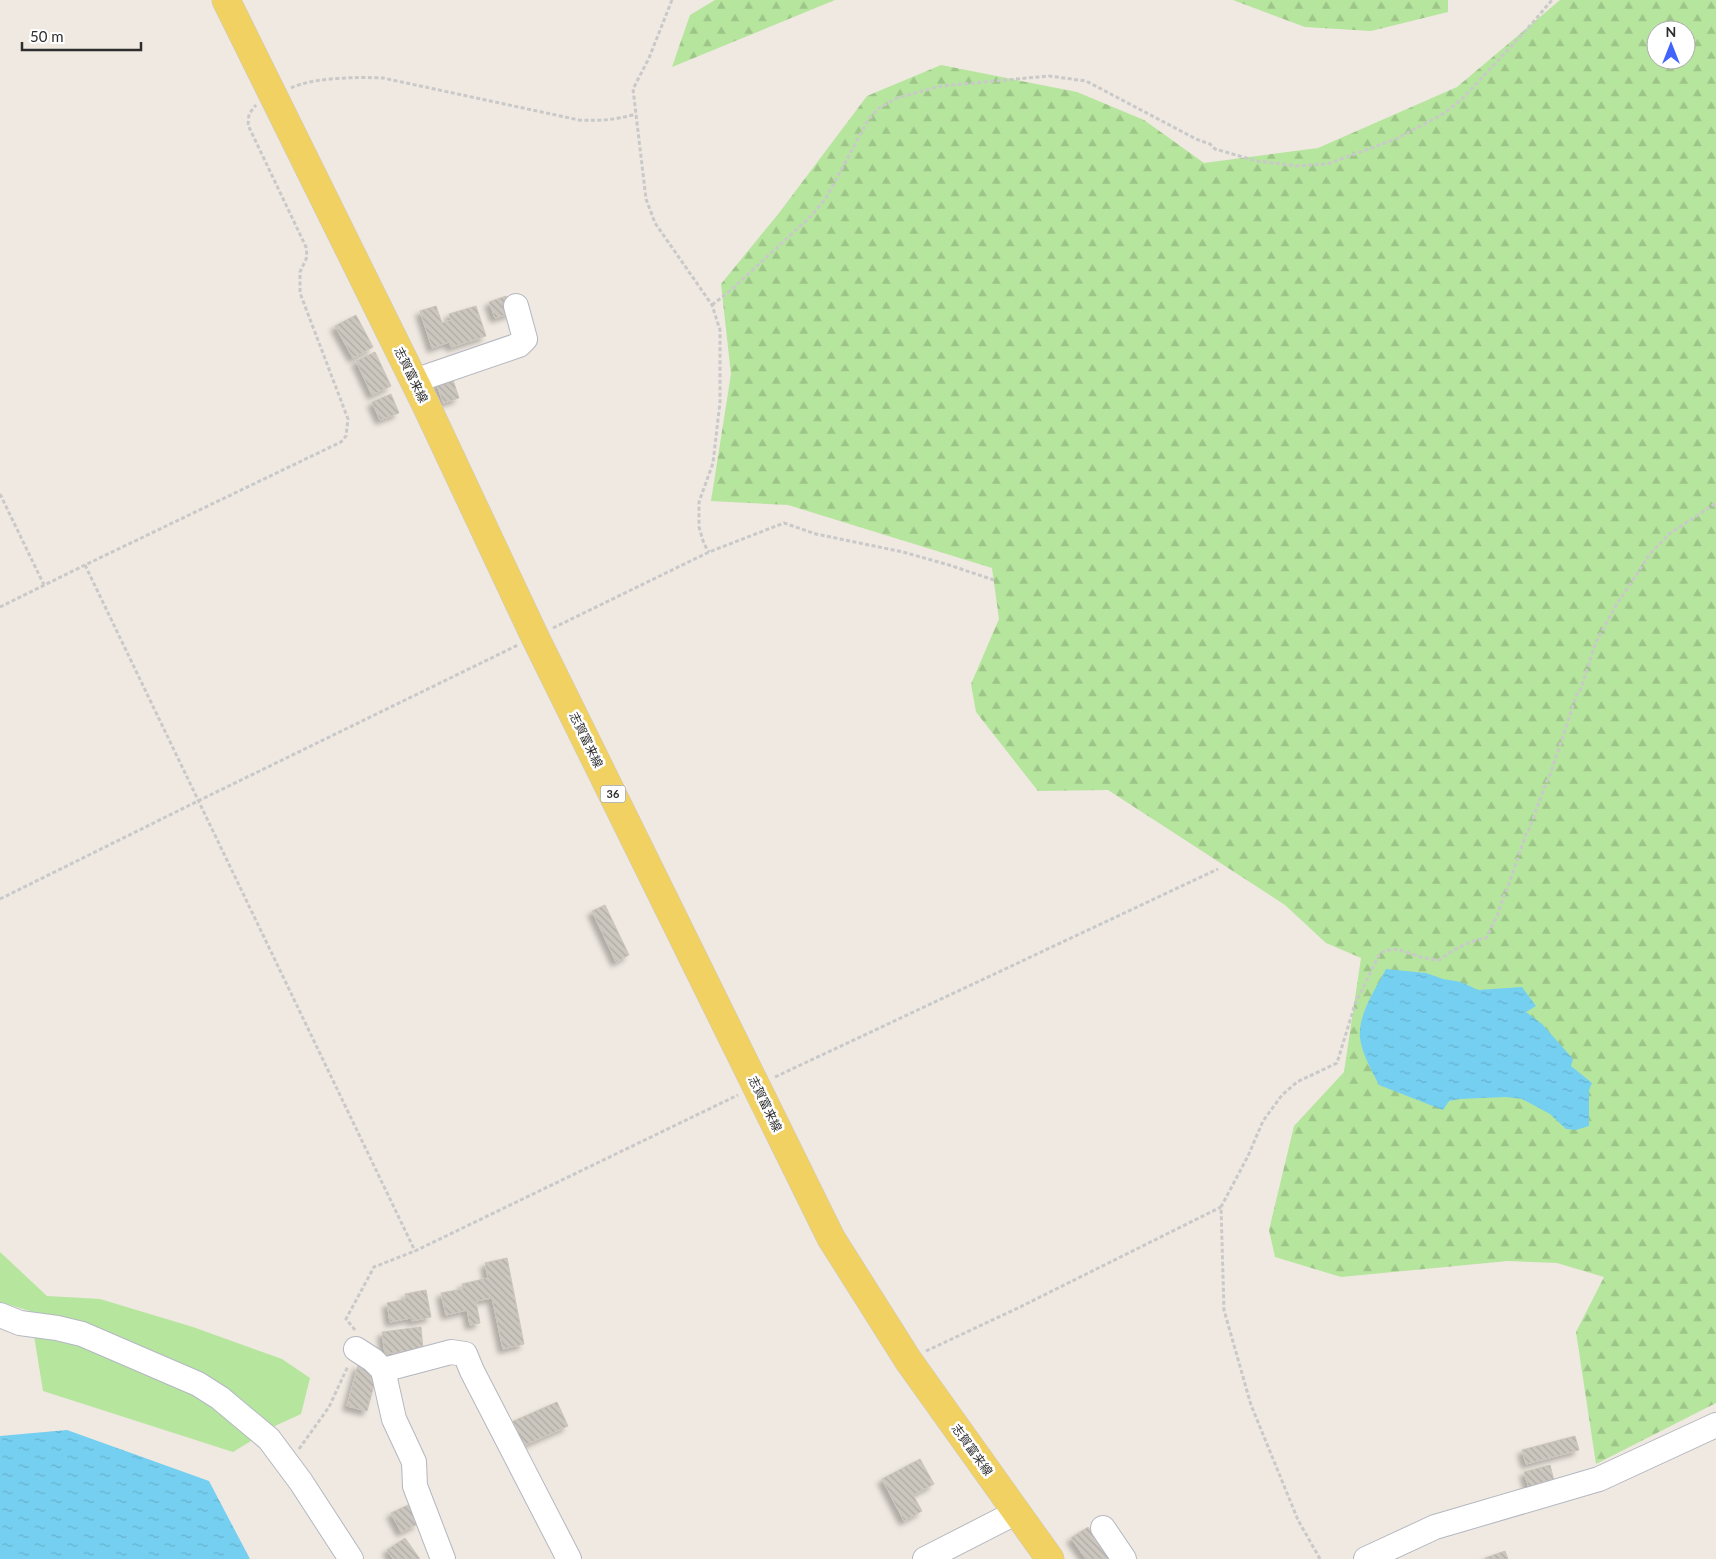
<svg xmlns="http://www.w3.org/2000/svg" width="1716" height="1559" font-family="Lato,'Noto Sans JP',sans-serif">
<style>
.grass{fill:#b6e59e}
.forest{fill:url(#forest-firs);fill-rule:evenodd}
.water{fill:url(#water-ripples)}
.building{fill:url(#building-back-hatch);stroke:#cbc5ba;filter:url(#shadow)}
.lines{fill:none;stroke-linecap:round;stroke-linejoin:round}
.minor-casing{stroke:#b4b7c1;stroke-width:26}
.major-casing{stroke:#c9c9c9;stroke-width:29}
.path{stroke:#c9c9c9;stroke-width:3;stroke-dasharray:4 2.5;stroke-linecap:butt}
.minor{stroke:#fff;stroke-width:24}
.major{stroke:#f2d163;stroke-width:28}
.labels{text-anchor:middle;stroke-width:5;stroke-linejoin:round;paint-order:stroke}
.shield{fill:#fff;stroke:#6d6d6d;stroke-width:1}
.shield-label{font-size:11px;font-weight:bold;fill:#2e2e2e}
.street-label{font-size:12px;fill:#2e2e2e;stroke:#fff}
</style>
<defs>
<pattern id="forest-firs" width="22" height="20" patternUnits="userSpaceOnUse" patternTransform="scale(1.25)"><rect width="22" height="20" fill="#b6e59e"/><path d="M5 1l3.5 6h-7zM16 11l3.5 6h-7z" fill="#9dc588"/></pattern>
<pattern id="water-ripples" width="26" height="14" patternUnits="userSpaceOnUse" patternTransform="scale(1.25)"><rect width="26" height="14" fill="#75cff0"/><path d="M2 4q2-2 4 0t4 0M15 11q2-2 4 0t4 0" fill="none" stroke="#66b2ce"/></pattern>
<pattern id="building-back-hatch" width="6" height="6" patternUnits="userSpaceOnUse" patternTransform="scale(1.25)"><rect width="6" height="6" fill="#cbc7bf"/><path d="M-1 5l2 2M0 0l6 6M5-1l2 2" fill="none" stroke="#afaba4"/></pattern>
<filter id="shadow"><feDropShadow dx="-4.5" dy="4.5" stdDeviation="2.5" flood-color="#0004"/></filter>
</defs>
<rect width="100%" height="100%" fill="#efe9e1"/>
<!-- grass -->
<polygon class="grass" points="0,1252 47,1296 100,1299 193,1327 282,1359 310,1378 301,1414 277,1425 233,1452 43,1391 30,1311 0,1302"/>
<!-- forest -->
<g class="forest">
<polygon points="715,0 835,0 672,67 690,15"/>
<polygon points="1233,0 1448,0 1448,12 1371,31 1305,27"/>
<path d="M1560 0H1716V1403L1596 1464 1576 1332 1604 1277 1557 1263 1508 1261 1341 1277 1275 1257 1269 1230 1294 1126 1344 1072 1361 958 1326 943 1285 905 1108 790 1038 791 976 712 971 684 999 619 992 568 788 505 711 501 731 374 721 284 779 213 867 96 941 65 1077 92 1144 120 1204 163 1318 148 1457 87ZM1656 30H1686V60H1656Z"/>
</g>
<!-- water -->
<g class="water">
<path d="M1386 969 1426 973 1443 979 1461 982 1478 990 1522 987 1536 1006 1526 1012 1542 1024 1573 1059 1571 1066 1592 1083 1589 1090V1126L1576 1130 1566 1129 1550 1114 1522 1099 1506 1097 1460 1099 1449 1101 1443 1110 1379 1085C1372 1071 1362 1054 1360 1038 1358 1014 1375 990 1386 969Z"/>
<polygon points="67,1430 209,1481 250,1559 0,1559 0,1436"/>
</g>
<!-- building -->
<g class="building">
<polygon points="506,296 512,313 495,318 489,302"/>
<polygon points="436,306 442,323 451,320 449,314 476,306 486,336 451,347 449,342 432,348 420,311"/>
<polygon points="356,315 373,347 353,358 335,326"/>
<polygon points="375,352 391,386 372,395 356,361"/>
<polygon points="452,377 459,398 443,403 436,382"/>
<polygon points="391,394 399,413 380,420 372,402"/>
<polygon points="605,905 629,955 616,962 592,911"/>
<polygon points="507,1258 524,1344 503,1349 492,1298 476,1301 480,1323 470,1325 467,1310 446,1315 441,1293 463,1289 462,1284 488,1278 485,1263"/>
<polygon points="426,1290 431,1317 412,1321 411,1318 390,1322 387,1303 406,1299 405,1294"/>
<polygon points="421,1327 423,1349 385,1354 382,1332"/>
<polygon points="358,1365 378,1370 367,1411 347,1406"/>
<polygon points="557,1402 568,1426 518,1448 507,1424"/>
<polygon points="1575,1436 1579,1450 1526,1464 1522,1450"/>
<polygon points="920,1459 934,1484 913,1495 922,1511 904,1521 882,1479"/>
<polygon points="1550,1465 1554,1481 1529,1488 1524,1472"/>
<polygon points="408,1505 418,1524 401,1532 391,1513"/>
<polygon points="1088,1527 1111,1559 1086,1559 1071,1538"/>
<polygon points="405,1538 420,1559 393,1559 387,1550"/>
<polygon points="1505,1551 1508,1559 1485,1559 1485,1558"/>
</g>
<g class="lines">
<defs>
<g id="minor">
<polyline points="414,381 519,345 525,339 516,306"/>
<polyline points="0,1315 20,1323 57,1328 82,1334 198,1384 220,1398 269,1439 301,1482 351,1559"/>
<polyline points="356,1349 373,1360 383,1370 451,1352 465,1354 472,1371 569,1559"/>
<polyline points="383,1370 394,1419 414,1462 415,1486 443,1559"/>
<polyline points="1103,1528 1124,1559"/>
<polyline points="925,1559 1017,1512"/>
<polyline points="1366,1559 1435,1527 1599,1479 1716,1425"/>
</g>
<polyline id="major" points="226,0 426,405 535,637 831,1238 908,1360 1050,1559"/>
</defs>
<!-- minor casing -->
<use href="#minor" class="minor-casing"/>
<!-- major casing -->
<use href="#major" class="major-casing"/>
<!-- path -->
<g class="path">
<polyline points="672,0 649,58 633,89 646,199 655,223 712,305 720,330 720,402 713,463 699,502 699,527 704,544 709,552"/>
<path d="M291 88C314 77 358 77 383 78L579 120C600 121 616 120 636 114"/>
<polyline points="712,305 731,290 811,216 826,198 868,120 879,108 897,98 941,86 1049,76 1086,81 1196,139 1210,144 1215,149 1257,161 1297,166 1327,164 1396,139 1443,114 1462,99 1528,28 1552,0"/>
<polyline points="0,494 44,585"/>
<polyline points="85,565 415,1251"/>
<polyline points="0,607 85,565 341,442 346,436 348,419 300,293 300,272 307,257 306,247 248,125 249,114 256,105"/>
<polyline points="553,628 709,552 784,523 816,534 903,552 949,565 994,580"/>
<polyline points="0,899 198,801 518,645"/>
<polyline points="775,1077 1218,869"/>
<polyline points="355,1330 346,1319 374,1267 415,1251 738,1095"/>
<polyline points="926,1351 1018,1308 1221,1207"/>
<polyline points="299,1449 329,1407 348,1366"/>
<path d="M1320 1559 1298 1520 1251 1405 1224 1310 1221 1207 1248 1156 1263 1121 1282 1095 1297 1082 1337 1063 1355 1004 1380 953C1396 946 1400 951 1415 955 1423 958 1431 959 1439 960 1453 950 1468 941 1486 938L1497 916 1504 895 1506 892 1526 834 1528 832 1548 778 1550 775 1577 694 1580 691 1596 642 1615 607 1650 554 1669 534 1716 503"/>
</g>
<!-- minor -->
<use href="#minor" class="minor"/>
<!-- major -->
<use href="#major" class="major"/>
</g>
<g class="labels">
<!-- shield labels -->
<rect class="shield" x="600.5" y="785.5" width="25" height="17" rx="4"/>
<g class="shield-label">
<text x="613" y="798">36</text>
</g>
<!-- street labels -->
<g class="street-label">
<text transform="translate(411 375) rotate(64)" y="4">志賀富来線</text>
<text transform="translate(586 740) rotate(64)" y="4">志賀富来線</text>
<text transform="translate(765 1104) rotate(64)" y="4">志賀富来線</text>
<text transform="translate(972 1450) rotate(54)" y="4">志賀富来線</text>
</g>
</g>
<!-- north arrow -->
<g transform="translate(1671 45)"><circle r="24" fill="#ffffff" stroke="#ababab"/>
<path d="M0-4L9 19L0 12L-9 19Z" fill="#4264fb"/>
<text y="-8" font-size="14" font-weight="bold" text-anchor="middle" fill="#2e2e2e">N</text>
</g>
<!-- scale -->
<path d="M22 42v8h119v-8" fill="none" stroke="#2e2e2e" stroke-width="2.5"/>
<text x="30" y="42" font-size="15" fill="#2e2e2e" stroke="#ffffff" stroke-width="4" paint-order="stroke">50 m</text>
</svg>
